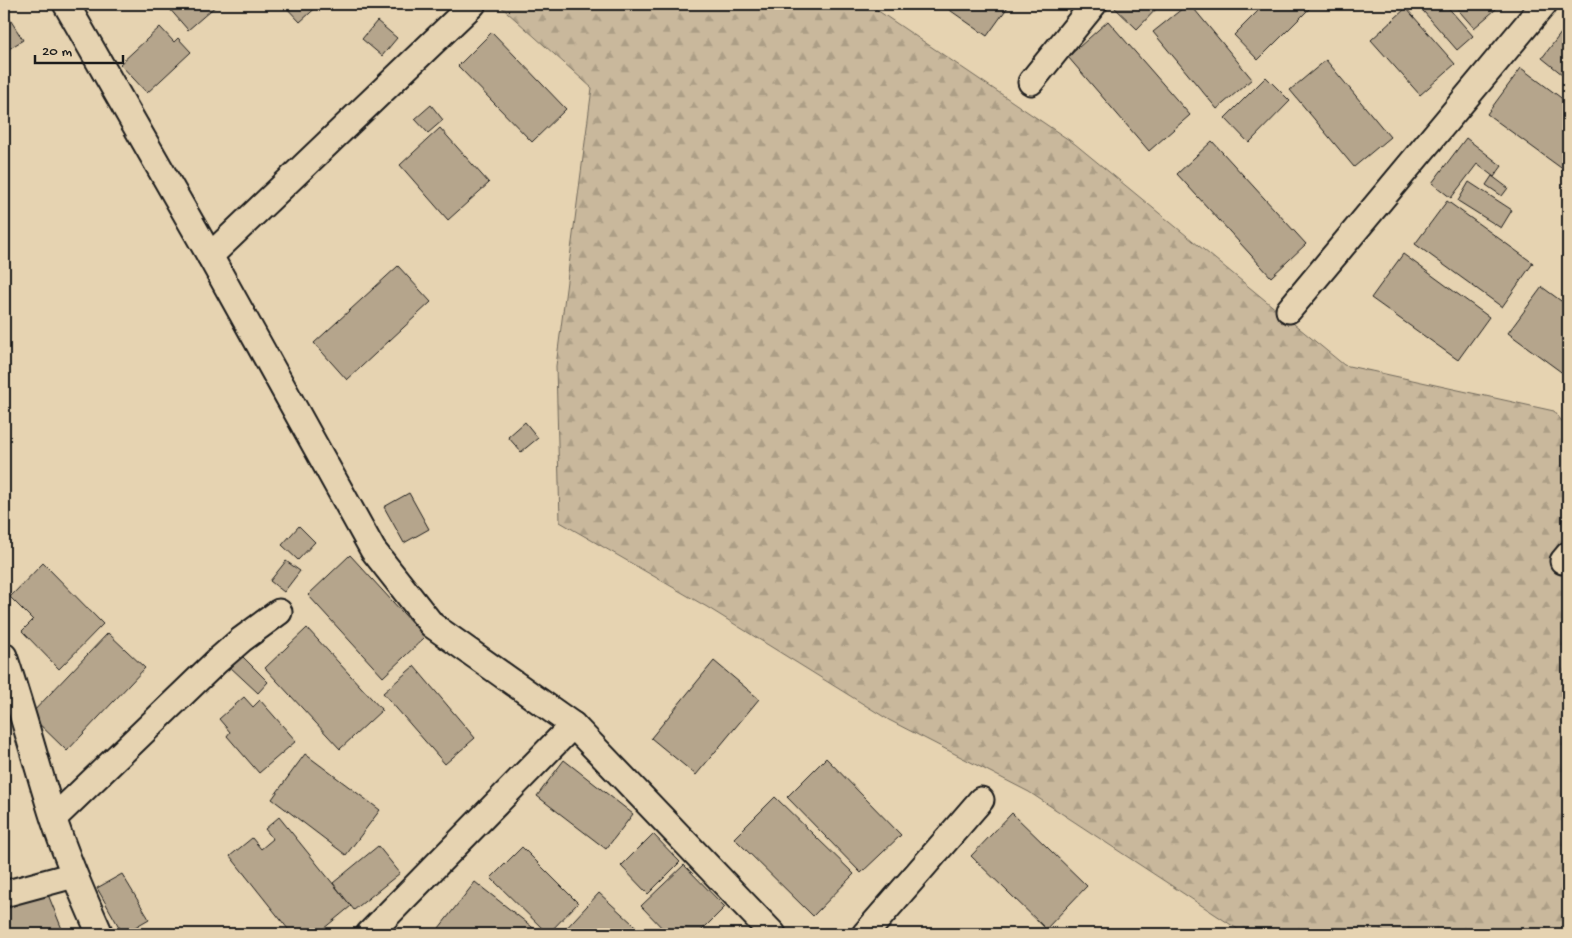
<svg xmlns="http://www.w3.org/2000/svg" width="1572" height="938" font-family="'Gochi Hand',sans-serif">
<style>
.forest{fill:url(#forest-firs);stroke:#726a5c}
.building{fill:#b5a58c;stroke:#1c1c1c}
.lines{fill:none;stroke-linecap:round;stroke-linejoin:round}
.street-casing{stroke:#1c1c1c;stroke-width:29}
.street{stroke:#e6d3b1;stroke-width:25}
</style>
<defs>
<pattern id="forest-firs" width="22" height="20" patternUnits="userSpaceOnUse" patternTransform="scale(1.25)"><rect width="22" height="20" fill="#c9b89c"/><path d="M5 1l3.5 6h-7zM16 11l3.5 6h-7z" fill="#ac9e86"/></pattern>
</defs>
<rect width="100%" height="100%" fill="#e6d3b1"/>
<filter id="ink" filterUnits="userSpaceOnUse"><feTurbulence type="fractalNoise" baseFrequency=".02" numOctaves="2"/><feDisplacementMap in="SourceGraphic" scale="10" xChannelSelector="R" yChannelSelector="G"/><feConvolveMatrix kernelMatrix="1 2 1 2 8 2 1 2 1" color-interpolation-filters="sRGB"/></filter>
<g filter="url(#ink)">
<!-- forest -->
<polygon class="forest" points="498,4 868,4 1075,144 1344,365 1554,411 1568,429 1568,934 1245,934 1029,792 889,720 707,607 560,522 556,366 592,88"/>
<!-- building -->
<g class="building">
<polygon points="173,4 218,4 188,30 168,7"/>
<polygon points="283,4 320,4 300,22"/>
<polygon points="941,4 1010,4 987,36"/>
<polygon points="1115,4 1161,4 1137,29 1113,6"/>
<polygon points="1188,4 1190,4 1252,79 1217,109 1153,32"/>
<polygon points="1265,4 1310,4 1312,6 1258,60 1234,35"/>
<polygon points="1417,4 1445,4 1473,36 1457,50"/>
<polygon points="1453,4 1502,4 1474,28"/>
<polygon points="1406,8 1455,64 1420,95 1371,40"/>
<polygon points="4,10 23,40 4,52"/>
<polygon points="377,21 397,38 382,56 362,39"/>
<polygon points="1108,21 1190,115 1149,151 1068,57"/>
<polygon points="1568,24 1568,79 1542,58"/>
<polygon points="160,27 174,42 178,38 191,52 147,93 120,64"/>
<polygon points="492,32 566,109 532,142 458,66"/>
<polygon points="1326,60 1390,137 1354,167 1290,90"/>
<polygon points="1521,68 1568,103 1568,173 1487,114"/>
<polygon points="1266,77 1290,101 1249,143 1225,118"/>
<polygon points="431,105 443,120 428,133 415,119"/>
<polygon points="440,128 489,183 448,220 400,165"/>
<polygon points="1466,138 1502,166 1494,177 1477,164 1451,198 1432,183"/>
<polygon points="1212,141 1306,244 1271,277 1177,174"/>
<polygon points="1492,176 1508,188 1502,196 1486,185"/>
<polygon points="1469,182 1512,210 1501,228 1458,201"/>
<polygon points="1447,201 1533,263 1502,307 1415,244"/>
<polygon points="1403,254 1489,317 1458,360 1371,298"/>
<polygon points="398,266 431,302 347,380 314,343"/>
<polygon points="1542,287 1568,306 1568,377 1508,333"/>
<polygon points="525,422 538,438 521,452 508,437"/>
<polygon points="409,493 429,529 404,543 384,507"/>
<polygon points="299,526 315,542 298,560 282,545"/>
<polygon points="350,555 425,637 383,677 308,595"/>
<polygon points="286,561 300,571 284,592 270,581"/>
<polygon points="43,563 103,624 59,669 22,631 33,620 10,597"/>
<polygon points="307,628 382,710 340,749 265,668"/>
<polygon points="108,633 145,668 67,751 30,715"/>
<polygon points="240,654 268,682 258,693 229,666"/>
<polygon points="714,661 759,699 696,775 651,738"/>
<polygon points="414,666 475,738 445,764 383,693"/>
<polygon points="244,697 253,707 260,700 296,741 259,773 227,736 230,732 219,719"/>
<polygon points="305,754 380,810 346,855 272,799"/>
<polygon points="826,758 901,835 861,873 787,797"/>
<polygon points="564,760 633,814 606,849 537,796"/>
<polygon points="775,797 854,874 813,916 734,838"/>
<polygon points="1012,813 1087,886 1046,929 971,856"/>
<polygon points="279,817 351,906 317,934 292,934 230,856 252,838 261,849 273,839 265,829"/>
<polygon points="653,834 680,862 648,894 621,866"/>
<polygon points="378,846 400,873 354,910 333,883"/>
<polygon points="522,847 578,903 548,934 491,878"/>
<polygon points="684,865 725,907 698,934 668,934 641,906"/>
<polygon points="122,874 149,919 123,934 97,888"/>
<polygon points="475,882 541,934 446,934 439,928"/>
<polygon points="47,892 64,934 6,934 4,928 4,910"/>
<polygon points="599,893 644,934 561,934"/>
</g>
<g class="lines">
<defs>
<g id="street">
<polyline points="66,4 210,256 373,550 432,625 573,725 773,934"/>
<polyline points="1031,82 1094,4"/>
<polyline points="210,256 473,4"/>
<polyline points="1289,310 1544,4"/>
<polyline points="1563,561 1568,555"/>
<path d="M4 656C22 709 36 763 53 817 66 857 83 896 100 934"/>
<polyline points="54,818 217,661 241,640 279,612"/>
<polyline points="4,894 74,875"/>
<polyline points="369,934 573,725"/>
<polyline points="865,934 981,800"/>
</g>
</defs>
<!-- street casing -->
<use href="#street" class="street-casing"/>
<!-- street -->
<use href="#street" class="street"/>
</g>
</g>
<!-- margin -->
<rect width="1572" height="938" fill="none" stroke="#e6d3b1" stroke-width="20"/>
<rect x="10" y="10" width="1552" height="918" fill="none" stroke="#1c1c1c" stroke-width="2" filter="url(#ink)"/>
<!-- scale -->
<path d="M35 55v8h88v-8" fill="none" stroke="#1c1c1c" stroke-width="2.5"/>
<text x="42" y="55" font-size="15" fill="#1c1c1c" stroke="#e6d3b1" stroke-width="4" paint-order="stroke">20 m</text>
</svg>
